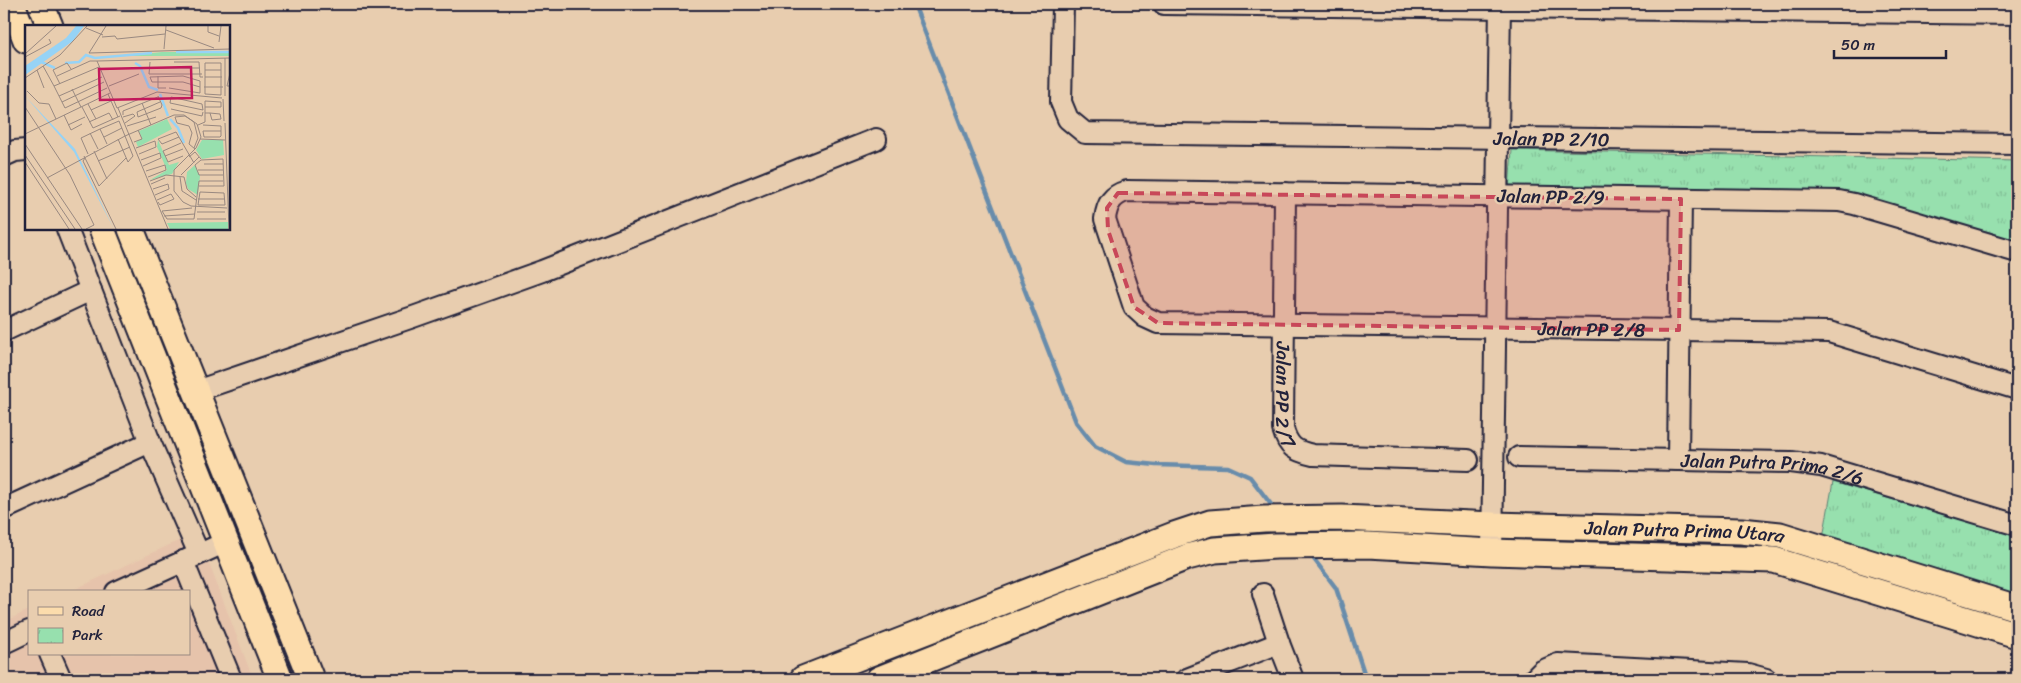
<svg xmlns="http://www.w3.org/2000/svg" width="2021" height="683" font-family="Sriracha,sans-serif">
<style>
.built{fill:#e6c3ab}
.park{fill:url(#park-tufts);stroke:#5c8174}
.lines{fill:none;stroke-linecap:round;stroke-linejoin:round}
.stream{stroke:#688cab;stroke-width:4.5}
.minor-casing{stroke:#22223b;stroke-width:24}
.major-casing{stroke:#22223b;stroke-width:29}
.minor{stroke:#e8cdaf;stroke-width:20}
.major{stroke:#fcdcac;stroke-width:25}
.marked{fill:#c84759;fill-opacity:0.2;stroke:#c84759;stroke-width:4;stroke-dasharray:10 6;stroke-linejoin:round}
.labels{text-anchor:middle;stroke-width:4.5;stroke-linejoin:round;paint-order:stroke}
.street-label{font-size:19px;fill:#22223b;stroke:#e8cdaf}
.inset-river{fill:none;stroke:#96d3f6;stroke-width:2.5}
.inset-road{fill:none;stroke:#998981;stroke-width:1}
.view{fill:#c2185b;fill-opacity:0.15;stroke:#c2185b;stroke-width:2.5}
.inset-edge{fill:none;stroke:#22223b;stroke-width:2.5}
</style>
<defs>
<pattern id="park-tufts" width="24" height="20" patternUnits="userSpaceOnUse" patternTransform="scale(1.25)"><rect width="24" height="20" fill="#97e0ae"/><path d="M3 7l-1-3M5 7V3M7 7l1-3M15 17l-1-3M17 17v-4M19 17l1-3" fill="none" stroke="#82c097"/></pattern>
</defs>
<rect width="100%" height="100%" fill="#e8cdaf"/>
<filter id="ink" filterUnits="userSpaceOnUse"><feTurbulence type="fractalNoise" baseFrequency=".02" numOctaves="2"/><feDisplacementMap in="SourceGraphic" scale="10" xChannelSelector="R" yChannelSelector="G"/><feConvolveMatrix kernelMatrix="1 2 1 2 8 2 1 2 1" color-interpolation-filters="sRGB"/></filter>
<g filter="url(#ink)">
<!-- built -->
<polygon class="built" points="197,532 253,679 4,679 4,622 29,610 29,654 189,654 189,592 69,592"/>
<!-- park -->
<g class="park">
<polygon points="1512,150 2017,161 2017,246 1853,197 1509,189"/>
<polygon points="1833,482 2017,536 2017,600 1823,538"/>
</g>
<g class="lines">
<!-- stream -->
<g class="stream">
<polyline points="914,4 1076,422 1095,446 1126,462 1156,465 1228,467 1250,477 1276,511"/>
<polyline points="1310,554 1336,588 1366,679"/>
</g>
<defs>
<g id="minor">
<path id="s1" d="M1063 4 1061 102 1068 119 1085 133 2017 144"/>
<polyline points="1164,4 2017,14"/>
<polyline points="4,156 15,151 26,150"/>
<path id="s2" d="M1285 193 1283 429C1288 447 1295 451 1313 455L1468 460"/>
<polyline points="67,229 150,442 199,554"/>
<path id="s3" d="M2017 252 1854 204 1839 201 1127 191C1112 195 1107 204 1105 219L1134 307 1145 317 1158 323 1829 332 2017 389"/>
<polyline points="4,331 91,290"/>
<polyline points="196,391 413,317 542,271 876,139"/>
<path id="s4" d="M1519 457 1791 462 1821 466 2017 525"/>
<polyline points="1678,460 1681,199"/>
<polyline points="4,509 150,442"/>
<polyline points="1492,552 1500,4"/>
<polyline points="183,561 231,679"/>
<polyline points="116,592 226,542"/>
<polyline points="1263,594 1279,643 1293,679"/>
<polyline points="4,643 29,631"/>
<polyline points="50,654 61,679"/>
<polyline points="1187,679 1279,643"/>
<polyline points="1534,679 1542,671 1558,664 1748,674 1766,679"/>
</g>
<g id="major">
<polyline points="12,4 26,40"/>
<polyline points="41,4 50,26"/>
<polyline points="102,229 280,679"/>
<polyline points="131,229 311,679"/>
<path id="s5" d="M803 679 1174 535 1210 523 1264 519 1342 518 1493 525 1741 531 1780 535 2017 608"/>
<polyline points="879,679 1187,557 1215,550 1276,546 1368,545 1492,552 1774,560 2017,635"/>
</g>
</defs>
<!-- minor casing -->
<use href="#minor" class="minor-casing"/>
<!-- major casing -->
<use href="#major" class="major-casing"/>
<!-- minor -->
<use href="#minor" class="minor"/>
<!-- major -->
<use href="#major" class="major"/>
</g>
</g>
<!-- marked area -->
<path class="marked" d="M1118 193 1681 199 1679 330 1158 323 1134 307 1108 230 1107 208Z"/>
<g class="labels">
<!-- street labels -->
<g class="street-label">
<text dy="7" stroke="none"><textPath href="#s1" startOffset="605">Jalan PP 2/10</textPath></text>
<text transform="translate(1551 196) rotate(1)" y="7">Jalan PP 2/9</text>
<text dy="7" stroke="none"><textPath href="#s3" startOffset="1491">Jalan PP 2/8</textPath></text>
<text dy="7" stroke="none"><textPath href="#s2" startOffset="202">Jalan PP 2/7</textPath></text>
<text dy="7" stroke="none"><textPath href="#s4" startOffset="254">Jalan Putra Prima 2/6</textPath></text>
<text dy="7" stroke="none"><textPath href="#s5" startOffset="911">Jalan Putra Prima Utara</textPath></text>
</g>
</g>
<!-- overview -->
<g transform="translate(25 25)">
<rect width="205" height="205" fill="#e8cdaf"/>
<path d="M137 27H205V31H101ZM203 197V204H145L142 198Z" fill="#97e0ae"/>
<path d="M142 94 147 104 113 122 111 117 117 114 114 106ZM177 115H198L199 130 177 134 171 125Z" fill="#97e0ae"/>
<path d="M170 140 175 151 173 170 163 164 161 158 162 147Z" fill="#97e0ae"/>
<path d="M133 115 144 140 154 137 147 149 125 155 142 145 132 122Z" fill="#97e0ae"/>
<path d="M51 1H59L48 16 0 50V41L41 13ZM0 71 50 124 89 204 49 127Z" fill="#96d3f6"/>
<path class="inset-river" d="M151 27H205M14 36 30 43M40 38 54 37 61 30 70 33 127 28M110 38 115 41 124 62 133 65M135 69 143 91M145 94 153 103 159 118"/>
<path class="inset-road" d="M81 1 64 28 205 24M183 1V7L194 11M61 3 78 10M141 5 189 23M77 12 90 11 92 14 140 9M194 17 196 1M139 24 141 1M0 29 31 1M0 32 26 18 24 14M125 37 124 49H177M149 37H174L175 52H178M180 38H196V70L180 69ZM18 41 29 61 74 42M123 43H175M12 45 19 63M180 45H196M205 48 202 61H205M32 51 65 36H72M133 51V63H141M180 52H197M0 53 35 30 62 1M35 59 28 45 42 38 46 44M29 61 40 83 82 63M84 61 114 49M179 62H198M144 63 175 68V56L158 51 125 52 127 57H158L175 62M47 64 56 82M2 66 14 78 24 79 31 94M83 69 93 92M34 71 77 52M133 71 137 80 136 83 113 92 112 87 135 77M200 71V33M146 72 177 79 178 85 145 78ZM197 73 132 67 92 83 72 36 205 33M198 74 199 96M37 77 79 57M117 78 126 100M63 79 71 94M0 82 45 150 69 200 61 204M57 82 68 103 95 91M93 83 143 204M146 84 177 91 178 87M66 85 86 76M180 88H185L195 89 196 94 187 95 185 88M39 90 46 105 57 99M98 90V86L133 72M98 92 108 89 110 91 100 98M64 97 84 88 88 95M200 98 204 204M43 100 60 92M173 100 180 97V76L196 77V82H180M178 100 196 101V111L195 112H179L178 106H196M102 101 131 92M75 104 94 96 100 111M65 108 73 124M0 109 85 68M79 112 97 103M154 112 137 119 133 114 151 107 169 138M93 114 103 137 108 131 100 111M175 114 200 115M109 117 117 114 113 105M156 118 138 126 143 137 158 131M0 119 57 204M111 123 130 116 131 122 114 129M169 123 173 113 169 97 160 91 150 92 152 98 164 101 167 108 164 119 170 124M69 126 82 154M63 129 56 113 75 104 82 119M0 130 50 204M59 131 74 161 101 133M140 131 158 124M164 132 170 127 176 134M60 133 58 136 91 204M116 135 135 128 136 133 118 141M73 136 105 122M0 137 44 204M179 139H198M173 145H198M121 146 140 140 141 145 123 152M156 150 174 132M155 152 157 166 171 175M22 153 100 111 149 90H159L172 99 176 112 171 123 149 145V166L158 177 166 181 202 183M125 156 141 150 159 152 162 164 171 172M126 159 140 153M174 161H199L198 134 176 135 170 140 174 150H198M128 164 143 159 144 164 130 170M175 167 199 168 200 180H173ZM173 174H199M132 175 146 169 149 174 135 180 133 177M167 183 137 186 142 194H169L174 156H198M172 187H200M139 191 170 189M172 194H201"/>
<path class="view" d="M166 42 167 73 75 75 74 44Z"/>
<rect width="205" height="205" class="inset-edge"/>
</g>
<!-- margin -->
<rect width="2021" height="683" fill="none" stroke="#e8cdaf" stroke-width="20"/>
<rect x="10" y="10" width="2001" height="663" fill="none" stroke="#22223b" stroke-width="2" filter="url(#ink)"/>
<!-- legend -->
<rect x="28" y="590" width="162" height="65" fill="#e8cdaf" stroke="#998981"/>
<rect x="38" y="607" width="25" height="8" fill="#fcdcac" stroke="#998981"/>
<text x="72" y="616" font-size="15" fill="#22223b">Road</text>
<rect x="38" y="628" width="25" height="15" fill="url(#park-tufts)" stroke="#998981"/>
<text x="72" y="640" font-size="15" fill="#22223b">Park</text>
<!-- scale -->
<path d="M1834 50v8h112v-8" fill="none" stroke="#22223b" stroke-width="2.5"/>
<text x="1841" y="50" font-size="15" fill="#22223b" stroke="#e8cdaf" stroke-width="4" paint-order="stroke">50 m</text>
</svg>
